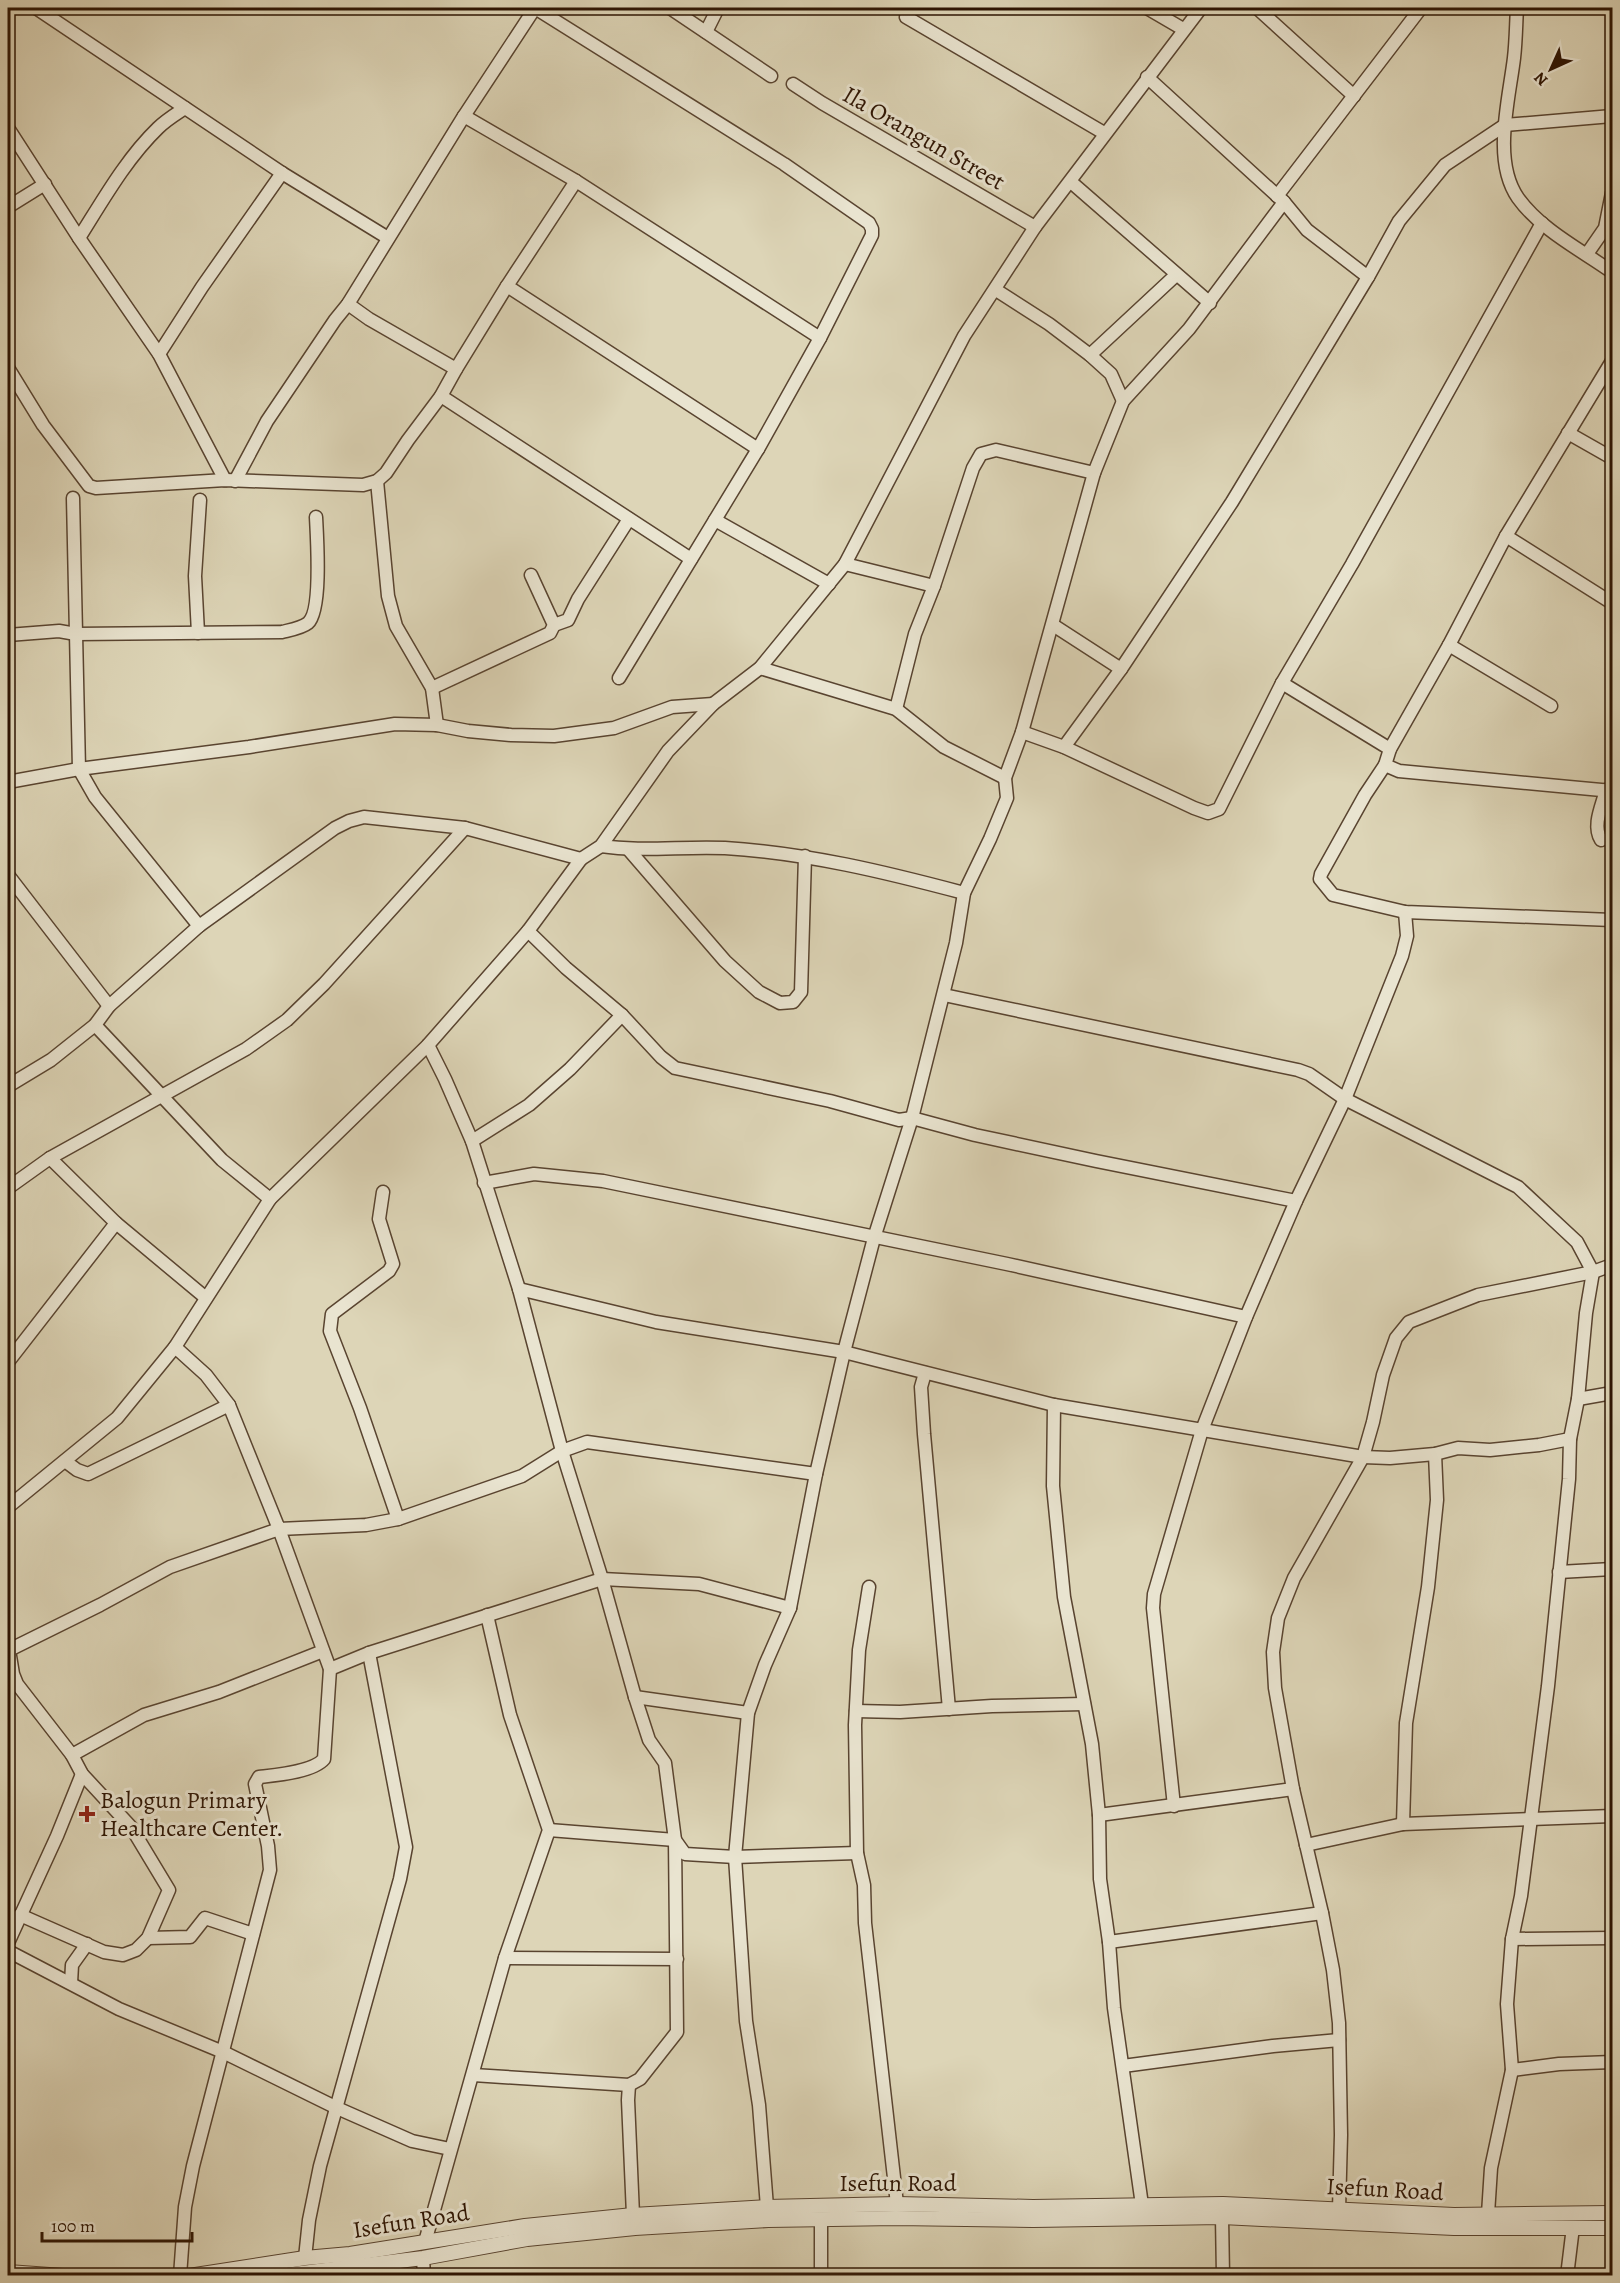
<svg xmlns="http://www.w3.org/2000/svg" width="1620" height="2283" font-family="Alegreya,serif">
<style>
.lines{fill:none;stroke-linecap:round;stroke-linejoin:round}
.minor-casing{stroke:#594430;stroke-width:15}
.tertiary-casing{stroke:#594430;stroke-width:16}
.minor{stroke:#e9e4d0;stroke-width:12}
.tertiary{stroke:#e9e4d0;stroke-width:14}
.poi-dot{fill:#8f2418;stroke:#e9e4d0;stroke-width:2}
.labels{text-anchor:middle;stroke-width:6;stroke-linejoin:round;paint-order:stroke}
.street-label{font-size:24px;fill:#2d1403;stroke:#e9e4d0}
.poi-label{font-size:24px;fill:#2d1403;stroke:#e9e4d0;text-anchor:start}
</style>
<rect width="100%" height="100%" fill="#ddd5b7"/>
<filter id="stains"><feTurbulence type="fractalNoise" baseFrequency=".00333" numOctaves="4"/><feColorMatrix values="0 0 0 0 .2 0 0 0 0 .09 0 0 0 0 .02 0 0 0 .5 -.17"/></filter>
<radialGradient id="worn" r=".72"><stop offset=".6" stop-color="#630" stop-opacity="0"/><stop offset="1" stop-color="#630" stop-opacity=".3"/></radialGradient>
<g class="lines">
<defs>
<g id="minor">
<polyline points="36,8 282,173 388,238"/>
<polyline points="535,8 784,164 869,223 872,229 872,235 820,338 758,449 619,678"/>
<polyline points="670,8 771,76"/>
<polyline points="1147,8 1183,29"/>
<polyline points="1257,8 1354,96"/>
<path d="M1517 8C1516 24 1516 41 1514 58 1509 100 1492 161 1518 198 1541 230 1581 250 1612 272"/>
<polyline points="906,17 1104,133"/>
<polyline points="706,32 718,8"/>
<polyline points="1147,77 1284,202 1307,230 1368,277"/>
<polyline points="793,84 822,103 1035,227"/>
<polyline points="464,116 576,181 820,338"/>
<polyline points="8,128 79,238 159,354 225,480"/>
<polyline points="576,181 507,286 758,449"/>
<polyline points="1071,182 1210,303"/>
<polyline points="1277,196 1421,8"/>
<polyline points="8,207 45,184"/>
<path d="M79 238C103 200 126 159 158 128 166 120 176 114 185 108"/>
<polyline points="1587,254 1605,228 1612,193"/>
<polyline points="996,290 1049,324 1090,355 1111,374 1123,401"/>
<polyline points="159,354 202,287 282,173"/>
<polyline points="1090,355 1176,275"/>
<polyline points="1612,361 1506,536 1449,645 1390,749 1385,765 1399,771 1612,791"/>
<polyline points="8,368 43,425 89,486 96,488 225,480 363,485 377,481 386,473 408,440 441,396 456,369 369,319 348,304"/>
<polyline points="456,369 507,286"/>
<polyline points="441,396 691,559"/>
<polyline points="1568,433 1612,458"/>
<polyline points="235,481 267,421 335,320 348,304 464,116 535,8"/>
<polyline points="377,481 388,596 396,626 432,688 437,725"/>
<polyline points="73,498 79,769 95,797 199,926"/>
<polyline points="715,520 829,584"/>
<polyline points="1506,536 1612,603"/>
<polyline points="845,564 934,586"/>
<polyline points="554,625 568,620 578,599 629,519"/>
<polyline points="1053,625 1121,669"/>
<polyline points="198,633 195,576 200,500"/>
<path d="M8 635 59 631 76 634 282 632C290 630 302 628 308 623 322 611 317 537 316 517"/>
<polyline points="1449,645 1551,706"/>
<polyline points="760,668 896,709 944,747 1005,778"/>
<polyline points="1282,683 1390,749"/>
<polyline points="432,688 550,633 554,625 531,575"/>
<polyline points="896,709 915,634 934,586 973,468 981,454 996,450 1094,473"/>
<polyline points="1022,732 1064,747 1194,808 1208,813 1219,809 1282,683 1352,564 1542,223"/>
<polyline points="1064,747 1121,669 1232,502 1368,277 1399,221 1445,165 1505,125 1612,116"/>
<polyline points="1385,765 1365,795 1321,874 1320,879 1333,895 1405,912 1612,920"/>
<polyline points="8,782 79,769 249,747 395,724 437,725 468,731 511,735 554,736 614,728 672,707 713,704"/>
<path d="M1601 840C1592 825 1602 806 1606 790"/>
<path d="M601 846C642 852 683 846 725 848 807 853 885 872 964 893"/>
<polyline points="629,850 725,961 759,992 780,1003 793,1002 801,992 805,856"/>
<polyline points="8,875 109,1006"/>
<polyline points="528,931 566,968 622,1015 661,1057 675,1068 830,1101 899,1120 912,1118 975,1135 1096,1161 1296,1201"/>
<polyline points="944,995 1298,1070 1309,1074 1345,1099 1518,1187 1577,1242 1593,1272 1586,1313 1578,1399 1570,1439 1569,1479 1548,1686 1521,1896 1512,1939 1507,2004 1512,2070 1491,2168 1488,2214"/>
<polyline points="95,1025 222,1160 270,1199 175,1347"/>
<polyline points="428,1045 445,1079 472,1141 519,1289 562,1451 602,1579 635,1697 649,1740 665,1763 675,1840 677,2032 640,2079 629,2085 473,2075"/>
<polyline points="8,1086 51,1060 95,1025 109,1006 199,926 335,828 349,821 364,817 465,828 581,859"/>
<polyline points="472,1141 529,1105 570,1069 622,1015"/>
<polyline points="50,1158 116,1223 206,1298"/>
<polyline points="484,1183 534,1174 603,1181 1007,1264 1246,1317"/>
<polyline points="8,1188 50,1158 246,1049 287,1020 324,984 465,828"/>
<polyline points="383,1192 379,1219 393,1264 389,1271 332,1314 330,1331 360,1408 398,1519"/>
<polyline points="270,1199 428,1045 528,931 581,859 601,846 668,751 713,704 760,668 845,564 964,336 1035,227 1201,8"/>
<polyline points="519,1289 656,1322 844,1352 1054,1405 1363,1457 1390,1458 1435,1454 1458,1448 1490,1450 1539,1445 1570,1439"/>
<polyline points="8,1362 116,1223"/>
<polyline points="925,1373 921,1387 924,1434 949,1709"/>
<polyline points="1578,1399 1612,1393"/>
<polyline points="1054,1405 1053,1486 1064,1597 1092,1744 1099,1815 1100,1879 1109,1942 1114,2008 1142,2205"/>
<polyline points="65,1461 77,1470 88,1474 229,1405"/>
<polyline points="8,1507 117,1418 175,1347 206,1375 229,1405 279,1529 366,1525 398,1519 522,1476 562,1451 587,1442 816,1474"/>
<polyline points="1559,1572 1612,1569"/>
<polyline points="869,1587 859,1650 855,1725 857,1853 864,1885 865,1923 897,2204"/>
<polyline points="8,1644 13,1674 17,1684 72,1755 82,1774 131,1827 169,1890 148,1938 136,1950 123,1955 104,1952 20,1915"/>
<path d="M9 1650 100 1605 170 1567 279 1529 330 1669 324 1759C313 1772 276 1775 259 1777L255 1784 268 1846 270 1870 193 2166 185 2207 180 2276"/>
<polyline points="330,1669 369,1653 602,1579 699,1584 790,1608"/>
<polyline points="635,1697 748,1713"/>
<polyline points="856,1711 900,1712 992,1706 1084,1704"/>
<polyline points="72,1755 144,1715 219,1692 323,1651"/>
<polyline points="1174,1806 1153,1608 1154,1594 1202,1430 1246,1317 1296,1201 1345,1099 1402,956 1407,936 1405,912"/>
<polyline points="1099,1815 1293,1789"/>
<polyline points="1403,1824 1406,1723 1428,1587 1437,1500 1435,1454"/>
<polyline points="549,1830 675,1840 685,1854 735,1857 857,1853"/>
<polyline points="1306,1845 1403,1824 1612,1816"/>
<polyline points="148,1938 190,1937 205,1918 253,1934"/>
<polyline points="1512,1939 1612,1938"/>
<polyline points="1109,1942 1322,1913"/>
<polyline points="8,1943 57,1836 82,1774"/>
<polyline points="8,1951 119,2009 223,2052 337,2108 412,2141 450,2149"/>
<polyline points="505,1958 677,1959"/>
<polyline points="71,1983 72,1965 87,1944"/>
<polyline points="1123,2066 1273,2046 1339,2040"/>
<polyline points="1512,2070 1559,2064 1612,2062"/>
<polyline points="629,2085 628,2100 633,2215"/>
<polyline points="767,2207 759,2105 746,2021 735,1857 748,1713 765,1665 790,1608 816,1474 844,1352 874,1238 912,1118 956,943 964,893 990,839 1007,798 1005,778 1022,732 1094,473 1123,401 1189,329 1284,202"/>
<polyline points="1339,2210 1341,2135 1339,2023 1333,1970 1322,1913 1293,1789 1275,1688 1273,1652 1278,1618 1294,1578 1363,1457 1373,1422 1383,1375 1396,1338 1409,1322 1478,1295 1593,1272 1612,1265"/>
<polyline points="1222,2217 1223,2276"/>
<polyline points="821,2221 821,2276"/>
<polyline points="425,2242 505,1958 549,1830 510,1715 487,1615"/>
<polyline points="305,2258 309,2220 320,2166 400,1879 406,1847 369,1653"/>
<polyline points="423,2258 424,2276"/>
<polyline points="1567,2276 1573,2227"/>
</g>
<g id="tertiary">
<polyline points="8,2272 63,2276"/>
<polyline points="189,2276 305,2258 350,2254 525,2226 633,2215 767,2207 897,2204 1033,2207 1223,2204 1454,2215 1612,2213"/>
<polyline points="278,2276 423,2258 527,2239 635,2228 768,2220 896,2218 1033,2220 1222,2217 1454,2228 1612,2228"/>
</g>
</defs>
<!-- minor casing -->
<use href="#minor" class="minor-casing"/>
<!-- tertiary casing -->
<use href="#tertiary" class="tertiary-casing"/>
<!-- minor -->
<use href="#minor" class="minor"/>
<!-- tertiary -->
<use href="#tertiary" class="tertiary"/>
</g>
<!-- markers -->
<path class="poi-dot" d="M84 1805h6v6h6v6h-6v6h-6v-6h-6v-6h6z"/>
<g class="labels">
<!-- street labels -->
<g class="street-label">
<text transform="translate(924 138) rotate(30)" y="8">Ila Orangun Street</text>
<text x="898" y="2191">Isefun Road</text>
<text transform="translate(1385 2189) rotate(3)" y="8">Isefun Road</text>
<text transform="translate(411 2221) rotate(-9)" y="8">Isefun Road</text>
</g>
<!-- poi labels -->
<g class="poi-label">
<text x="100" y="1808">Balogun Primary<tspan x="100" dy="28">Healthcare Center.</tspan></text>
</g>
</g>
<!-- margin -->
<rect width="1620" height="2283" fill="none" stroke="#ddd5b7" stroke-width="30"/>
<rect x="9" y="9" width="1602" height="2265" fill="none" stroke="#2d1403" stroke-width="3"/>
<rect x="15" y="15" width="1590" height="2253" fill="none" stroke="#2d1403" stroke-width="1.5"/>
<!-- north arrow -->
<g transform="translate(1551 69) rotate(225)" stroke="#e9e4d0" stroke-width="4.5" paint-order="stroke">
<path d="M0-4.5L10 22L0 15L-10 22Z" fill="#2d1403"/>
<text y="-9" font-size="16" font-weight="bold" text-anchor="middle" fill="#2d1403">N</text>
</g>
<!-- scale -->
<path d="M42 2232v9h150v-9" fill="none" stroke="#2d1403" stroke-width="3"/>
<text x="51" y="2232" font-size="18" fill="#2d1403" stroke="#e9e4d0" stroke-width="4.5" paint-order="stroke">100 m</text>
<rect width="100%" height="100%" filter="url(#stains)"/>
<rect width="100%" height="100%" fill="url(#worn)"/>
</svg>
